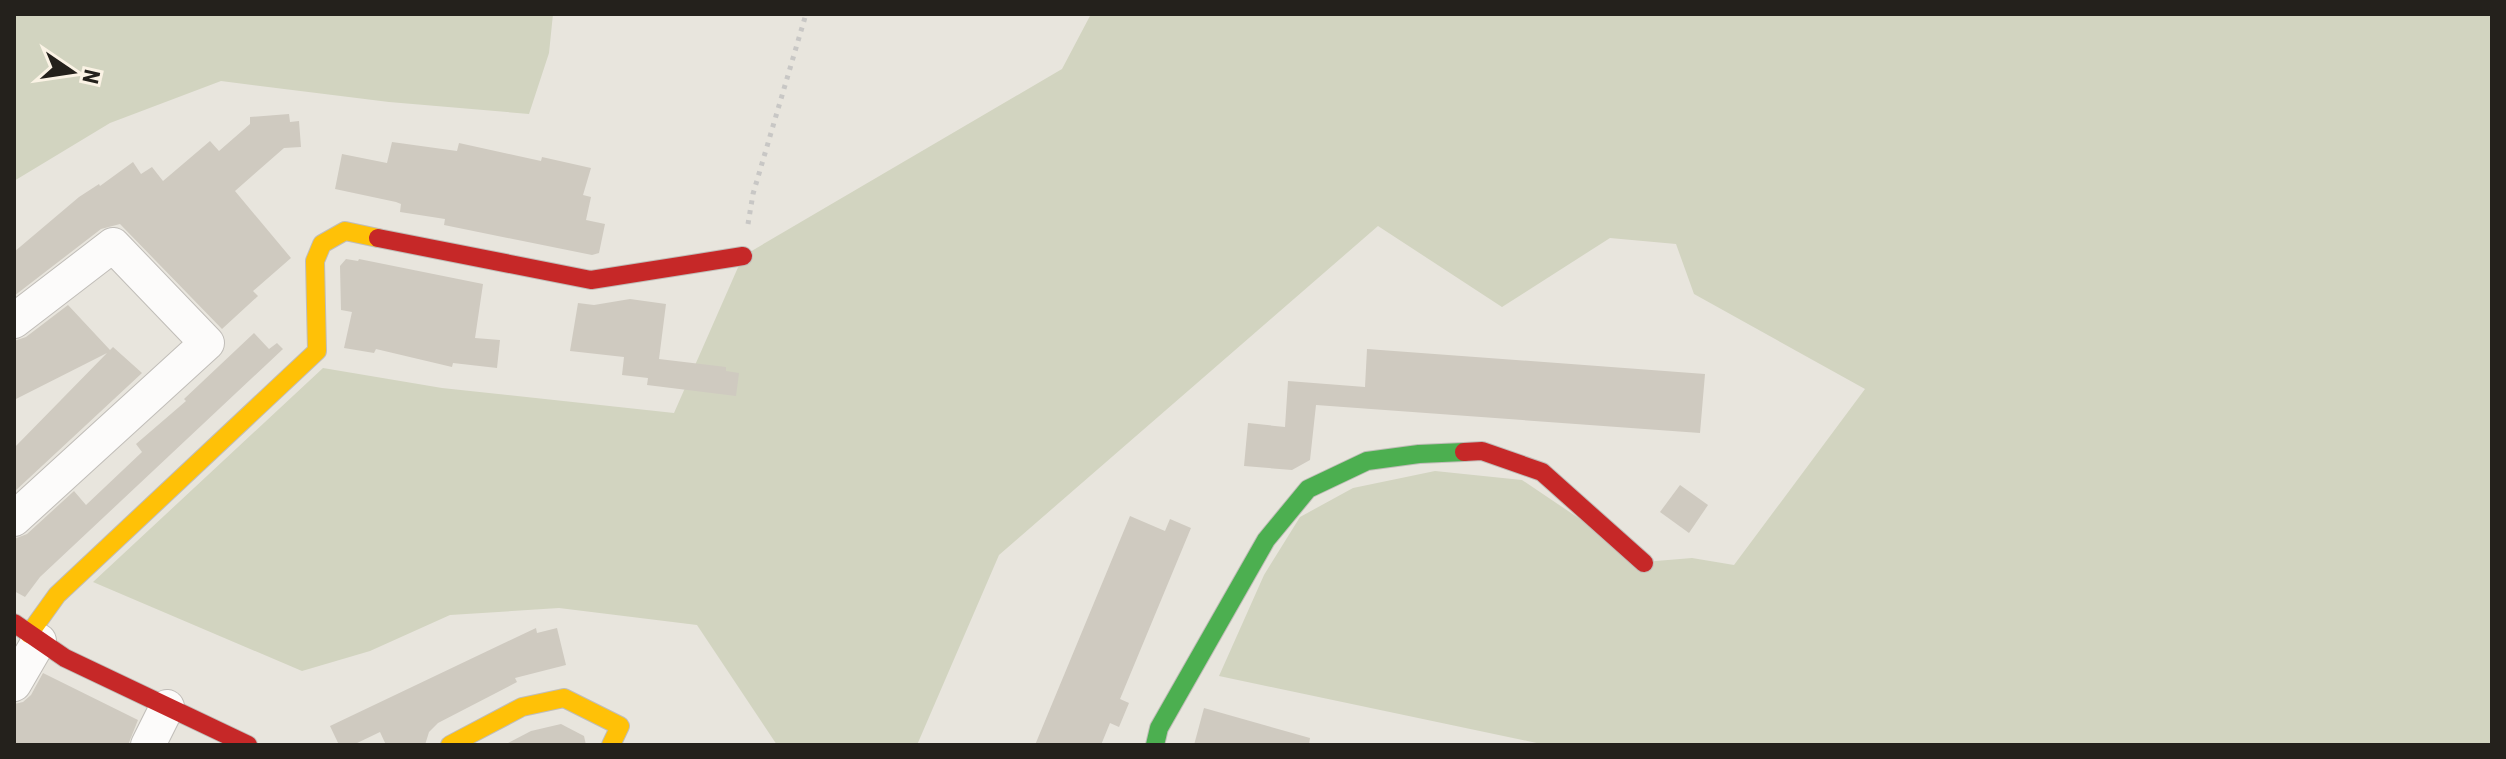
<svg xmlns="http://www.w3.org/2000/svg" width="2506" height="759" font-family="'Roboto Condensed',sans-serif">
<style>
.green{fill:#d2d4c0}
.building{fill:#cfcac0}
.lines{fill:none;stroke-linecap:round;stroke-linejoin:round}
.street-casing{stroke:#c0bdb8;stroke-width:36}
.fast-casing{stroke:#c0bdb8;stroke-width:20}
.slow-casing{stroke:#c0bdb8;stroke-width:20}
.jam-casing{stroke:#c0bdb8;stroke-width:20}
.path{stroke:#c8c7c5;stroke-width:5;stroke-dasharray:4 6;stroke-linecap:butt}
.street{stroke:#fcfbfa;stroke-width:34}
.fast{stroke:#4caf50;stroke-width:18}
.slow{stroke:#ffc107;stroke-width:18}
.jam{stroke:#c62828;stroke-width:18}
</style>
<rect width="100%" height="100%" fill="#e8e5dd"/>
<!-- green -->
<g class="green">
<polygon points="14,14 553,14 549,53 529,114 389,102 221,81 110,123 14,181"/>
<polygon points="1091,14 2492,14 2492,745 1546,745 1219,676 1264,575 1300,517 1353,488 1435,471 1522,480 1644,562 1692,558 1734,565 1865,389 1694,294 1676,244 1610,238 1502,307 1378,226 999,555 917,745 777,745 697,625 559,608 450,615 370,651 302,671 93,582 323,368 442,388 674,413 743,256 1062,69"/>
</g>
<!-- building -->
<g class="building">
<polygon points="289,114 290,122 299,121 301,147 284,148 235,191 291,258 253,291 258,296 222,329 120,224 101,229 14,296 14,252 79,197 99,184 100,186 133,162 141,174 152,167 163,181 210,141 219,151 250,124 250,117"/>
<polygon points="392,142 457,151 459,143 541,161 542,157 591,168 583,195 591,197 586,220 605,224 599,253 592,255 444,225 445,219 400,212 401,204 396,202 335,189 342,154 387,163"/>
<polygon points="346,259 358,261 359,259 483,284 475,338 500,340 497,368 453,363 452,367 376,349 374,353 344,348 352,312 341,310 340,266"/>
<polygon points="630,299 666,304 659,359 726,367 726,371 739,373 736,396 647,385 648,378 622,375 624,357 570,351 578,303 594,305"/>
<polygon points="68,305 110,350 113,347 142,373 14,492 14,448 107,353 14,400 14,341 26,337"/>
<polygon points="254,333 269,349 277,343 283,349 40,577 25,597 14,591 14,539 27,534 74,491 86,505 142,452 136,444 186,401 184,399"/>
<polygon points="1367,349 1705,374 1700,433 1316,405 1310,460 1292,470 1244,466 1248,423 1285,427 1288,381 1365,387"/>
<polygon points="1680,485 1708,505 1689,533 1660,512"/>
<polygon points="1130,516 1165,531 1170,519 1191,528 1120,699 1129,703 1119,727 1110,723 1101,745 1035,745"/>
<polygon points="536,628 537,633 557,628 566,665 515,678 517,682 438,723 429,732 425,745 386,745 380,732 353,745 339,745 330,726"/>
<polygon points="43,673 138,720 128,745 14,745 14,704 23,702 31,695"/>
<polygon points="1204,708 1310,738 1309,745 1194,745"/>
<polygon points="561,724 584,736 586,745 504,745 531,731"/>
</g>
<g class="lines">
<defs>
<g id="street">
<polyline points="14,321 113,245 207,343 14,519"/>
<polyline points="14,684 39,641"/>
<polyline points="148,745 167,707"/>
</g>
<polyline id="fast" points="1155,745 1159,728 1266,540 1308,489 1367,461 1419,454 1464,452"/>
<g id="slow">
<polyline points="29,634 57,595 317,351 315,261 322,244 345,231 378,238"/>
<polyline points="450,745 522,707 564,698 620,726 611,745"/>
</g>
<g id="jam">
<polyline points="378,238 591,280 743,256"/>
<polyline points="1464,452 1482,451 1542,472 1644,563"/>
<polyline points="14,623 65,658 248,745"/>
</g>
</defs>
<!-- street casing -->
<use href="#street" class="street-casing"/>
<!-- fast casing -->
<use href="#fast" class="fast-casing"/>
<!-- slow casing -->
<use href="#slow" class="slow-casing"/>
<!-- jam casing -->
<use href="#jam" class="jam-casing"/>
<!-- path -->
<polyline class="path" points="748,224 753,194 806,14"/>
<!-- street -->
<use href="#street" class="street"/>
<!-- fast -->
<use href="#fast" class="fast"/>
<!-- slow -->
<use href="#slow" class="slow"/>
<!-- jam -->
<use href="#jam" class="jam"/>
</g>
<!-- border -->
<rect width="2506" height="759" fill="none" stroke="#24211c" stroke-width="32"/>
<!-- north arrow -->
<g transform="translate(72 72) rotate(103)" stroke="#fbf3e5" stroke-width="6" paint-order="stroke">
<path d="M0-6L14 30L0 20L-14 30Z" fill="#24211c"/>
<text y="-12" font-size="22" font-weight="bold" text-anchor="middle" fill="#24211c">N</text>
</g>
</svg>
